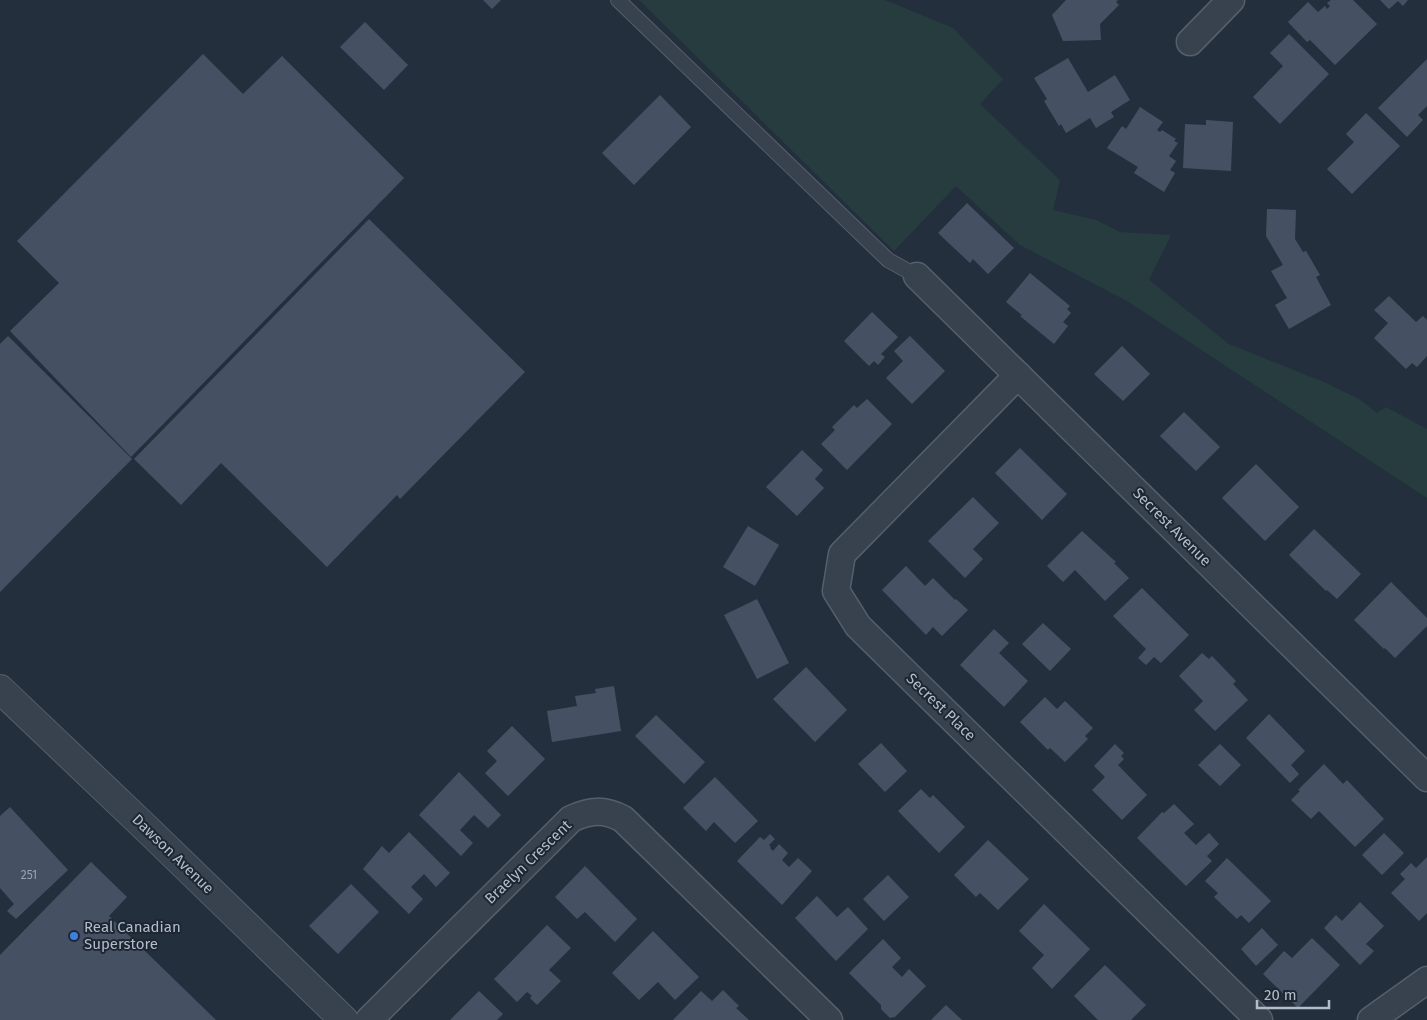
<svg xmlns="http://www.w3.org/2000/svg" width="1427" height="1020" font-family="'Fira Sans',sans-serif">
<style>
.green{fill:#263c3f}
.building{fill:#455162}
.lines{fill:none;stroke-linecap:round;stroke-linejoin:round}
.service-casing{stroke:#565f6c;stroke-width:16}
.minor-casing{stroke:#565f6c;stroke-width:29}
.tertiary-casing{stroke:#565f6c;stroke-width:30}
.service{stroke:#38414e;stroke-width:14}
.minor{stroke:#38414e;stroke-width:26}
.tertiary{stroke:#38414e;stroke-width:28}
.shop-dot{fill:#3f7fe0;stroke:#1d2633;stroke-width:2}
.labels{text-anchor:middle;stroke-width:4;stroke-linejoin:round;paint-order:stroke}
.number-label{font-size:12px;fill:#98a1af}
.street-label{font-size:15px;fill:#b4bcc9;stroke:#1d2633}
.poi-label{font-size:15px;fill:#b4bcc9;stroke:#1d2633;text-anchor:start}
</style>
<rect width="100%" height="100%" fill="#242f3e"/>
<!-- green -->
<polygon class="green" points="639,0 885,0 953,28 1003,79 980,104 1060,180 1053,210 1096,220 1120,232 1171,235 1149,280 1229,344 1326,383 1359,399 1377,413 1386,407 1427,429 1427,498 1127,301 1020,245 956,186 894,251"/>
<!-- building -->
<g class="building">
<polygon points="483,0 501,0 492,9"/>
<polygon points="1066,0 1118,0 1116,2 1119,5 1100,24 1101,40 1063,41 1052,15"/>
<polygon points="1331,0 1353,0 1377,24 1335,65 1310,40 1307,42 1288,22 1308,2 1318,12 1325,6 1327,9 1330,6 1327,3"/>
<polygon points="1380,0 1408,0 1403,6 1398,1 1389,9"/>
<polygon points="365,22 408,65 384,90 340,47"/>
<polygon points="1289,34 1329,74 1280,124 1253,97 1283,66 1270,53"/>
<polygon points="203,54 243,94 282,56 404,178 131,457 10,331 59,283 17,241"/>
<polygon points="1068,58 1088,92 1115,75 1130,100 1111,112 1114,117 1096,128 1090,118 1066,133 1061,124 1059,126 1044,101 1047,99 1034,78"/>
<polygon points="1427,59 1427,106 1418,115 1423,120 1407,137 1378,108"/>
<polygon points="660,95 691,127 634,185 602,153"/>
<polygon points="1140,107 1163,122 1157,130 1160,132 1162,130 1176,139 1174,141 1178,143 1169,156 1176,161 1170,170 1175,173 1164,192 1134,173 1138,167 1107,148 1122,126 1126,129"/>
<polygon points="1366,113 1400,146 1352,194 1327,169 1354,142 1346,134"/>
<polygon points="1206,120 1233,122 1231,171 1183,168 1185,124 1206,125"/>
<polygon points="967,203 1014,248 988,274 973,259 970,263 938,233"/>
<polygon points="1267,209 1296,210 1295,239 1303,252 1306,251 1320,275 1316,277 1331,305 1289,329 1275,305 1287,298 1271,271 1283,265 1266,236"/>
<polygon points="369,219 525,372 400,499 397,495 327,567 221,463 181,505 134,459"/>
<polygon points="1030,273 1070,306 1067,309 1071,313 1063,322 1068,326 1054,344 1020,316 1022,315 1006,302"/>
<polygon points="1389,296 1416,322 1423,316 1427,320 1427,356 1417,367 1412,363 1406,369 1374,338 1388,323 1374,310"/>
<polygon points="872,312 898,337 881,354 885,357 878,365 874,361 869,366 844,341"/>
<polygon points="8,336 132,459 0,592 0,344"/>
<polygon points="910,336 945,371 912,404 886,378 903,361 894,351"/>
<polygon points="1122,346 1150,374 1123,401 1094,374"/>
<polygon points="867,399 892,424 847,470 821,444 835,430 832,427 854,405 857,408"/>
<polygon points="1184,412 1220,447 1196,471 1160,436"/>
<polygon points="1020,448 1067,494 1042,520 995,473"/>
<polygon points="802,450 823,470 815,479 824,488 797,516 766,487"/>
<polygon points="1256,464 1299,507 1265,541 1222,498"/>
<polygon points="973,497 999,523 973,549 983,559 965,578 928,541"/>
<polygon points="748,526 779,545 755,586 723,567"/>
<polygon points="1314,529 1361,574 1337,599 1327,590 1326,591 1289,555"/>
<polygon points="1082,531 1116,562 1114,563 1129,578 1105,601 1075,570 1063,582 1047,566"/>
<polygon points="906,566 925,586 933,578 955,600 956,599 968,610 942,636 933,627 926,635 882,590"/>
<polygon points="1391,582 1427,618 1427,626 1395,658 1385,648 1384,649 1354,620"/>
<polygon points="1142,588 1189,635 1161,663 1154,657 1146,665 1138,658 1146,649 1113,616"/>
<polygon points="757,599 789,663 757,679 724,615"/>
<polygon points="1043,623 1071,649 1050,671 1022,644"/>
<polygon points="994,629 1009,643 999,653 1028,681 1004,707 960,665"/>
<polygon points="1202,653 1209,659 1212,656 1236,681 1233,684 1248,700 1215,731 1194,710 1203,701 1179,676"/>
<polygon points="806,667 847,710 815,742 773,699"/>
<polygon points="614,686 621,731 552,742 547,711 577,706 575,696 596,693 595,689"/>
<polygon points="1045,697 1057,709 1065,701 1093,728 1085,736 1088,739 1065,762 1050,748 1048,750 1020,722"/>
<polygon points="1269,714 1305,751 1291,765 1299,774 1290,783 1246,738"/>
<polygon points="656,715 705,762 684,784 635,736"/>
<polygon points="512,726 545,759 508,796 485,773 497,761 487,751"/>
<polygon points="881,743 907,771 885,792 858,764"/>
<polygon points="1115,744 1124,753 1121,756 1124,759 1118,765 1147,795 1122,820 1092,790 1105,777 1094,766"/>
<polygon points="1220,744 1241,765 1220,786 1198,765"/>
<polygon points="1324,764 1343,784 1347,780 1384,819 1355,847 1319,811 1311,819 1291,800 1300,791 1298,790"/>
<polygon points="459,772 501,815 488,828 474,815 460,830 473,843 461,856 419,815"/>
<polygon points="715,777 758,821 735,843 714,822 706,831 683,808"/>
<polygon points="921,789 930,798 933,795 965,827 939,853 898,811"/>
<polygon points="1174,804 1194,824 1184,833 1196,845 1209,833 1219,844 1207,856 1212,861 1186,886 1137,838 1162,812 1164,813"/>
<polygon points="10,807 68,870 16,919 7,911 14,904 0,888 0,816"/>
<polygon points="409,832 450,873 436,887 424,874 411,887 423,899 409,914 363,869 382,846 389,853"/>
<polygon points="1384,833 1404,853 1382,875 1362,855"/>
<polygon points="770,834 775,839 769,845 771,847 770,848 773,851 779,844 788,853 782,860 789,867 798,858 812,871 782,905 737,861 760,837 764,840"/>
<polygon points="988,840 1029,879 998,910 980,893 976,897 954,875"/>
<polygon points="1427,857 1427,913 1419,921 1391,893 1405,879 1400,874 1411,863 1416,868"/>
<polygon points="1227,858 1271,901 1249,923 1241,915 1237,919 1214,897 1218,893 1205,881"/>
<polygon points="91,862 127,897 109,916 216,1020 0,1020 0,955"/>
<polygon points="585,866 637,919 615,942 585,912 577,919 555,897"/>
<polygon points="888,875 909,897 884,921 863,899"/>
<polygon points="351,884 379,912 338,954 309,926"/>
<polygon points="817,896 837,917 848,907 868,929 836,961 795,918"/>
<polygon points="1360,902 1384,926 1366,944 1374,951 1360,965 1324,928 1336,915 1342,921"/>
<polygon points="1044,904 1090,949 1052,989 1032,968 1044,955 1019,931"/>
<polygon points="547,925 571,948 549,970 561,981 537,1005 530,998 532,996 527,992 517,1002 494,979"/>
<polygon points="1262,928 1278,945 1256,966 1241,949"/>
<polygon points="653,931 699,977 675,1000 658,982 639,1000 612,973"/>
<polygon points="1312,938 1340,965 1298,1008 1263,974 1284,951 1292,958"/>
<polygon points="883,939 901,958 892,967 902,977 909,969 926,986 895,1017 890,1018 881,1009 881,1005 849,973"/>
<polygon points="1105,965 1146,1005 1131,1020 1098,1020 1074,996"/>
<polygon points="723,990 739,1006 736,1008 749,1020 673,1020 701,991 712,1001"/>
<polygon points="479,991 503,1014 497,1020 450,1020"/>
<polygon points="946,1005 962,1020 931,1020"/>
</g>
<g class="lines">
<defs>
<polyline id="service" points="618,0 888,260 917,276"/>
<g id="minor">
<polyline points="1190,42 1231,0"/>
<polyline points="917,276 1427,778"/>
<polyline points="1018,375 842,554 836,591 858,626 1259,1020"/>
<path d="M369 1020 571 819C590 810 604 809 623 819L829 1020"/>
<polyline points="1371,1020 1427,980"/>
</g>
<polyline id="tertiary" points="0,689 147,829 344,1020"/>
</defs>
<!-- service casing -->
<use href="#service" class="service-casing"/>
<!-- minor casing -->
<use href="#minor" class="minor-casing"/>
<!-- tertiary casing -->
<use href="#tertiary" class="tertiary-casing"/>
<!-- service -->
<use href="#service" class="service"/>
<!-- minor -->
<use href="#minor" class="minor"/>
<!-- tertiary -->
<use href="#tertiary" class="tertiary"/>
</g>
<!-- markers -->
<circle class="shop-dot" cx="74" cy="936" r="5"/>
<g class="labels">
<!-- number labels -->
<g class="number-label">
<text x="29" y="879">251</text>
</g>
<!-- street labels -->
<g class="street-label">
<text transform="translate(1172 527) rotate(45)" y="5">Secrest Avenue</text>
<text transform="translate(941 707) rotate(44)" y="5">Secrest Place</text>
<text transform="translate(173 854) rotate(44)" y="5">Dawson Avenue</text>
<text transform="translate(528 862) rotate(-44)" y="5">Braelyn Crescent</text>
</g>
<!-- poi labels -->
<g class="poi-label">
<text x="84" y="932">Real Canadian<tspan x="84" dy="17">Superstore</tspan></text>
</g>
</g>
<!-- scale -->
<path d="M1257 1000v8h72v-8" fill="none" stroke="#b4bcc9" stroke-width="2.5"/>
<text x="1264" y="1000" font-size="15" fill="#b4bcc9" stroke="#1d2633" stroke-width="4" paint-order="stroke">20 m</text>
</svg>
